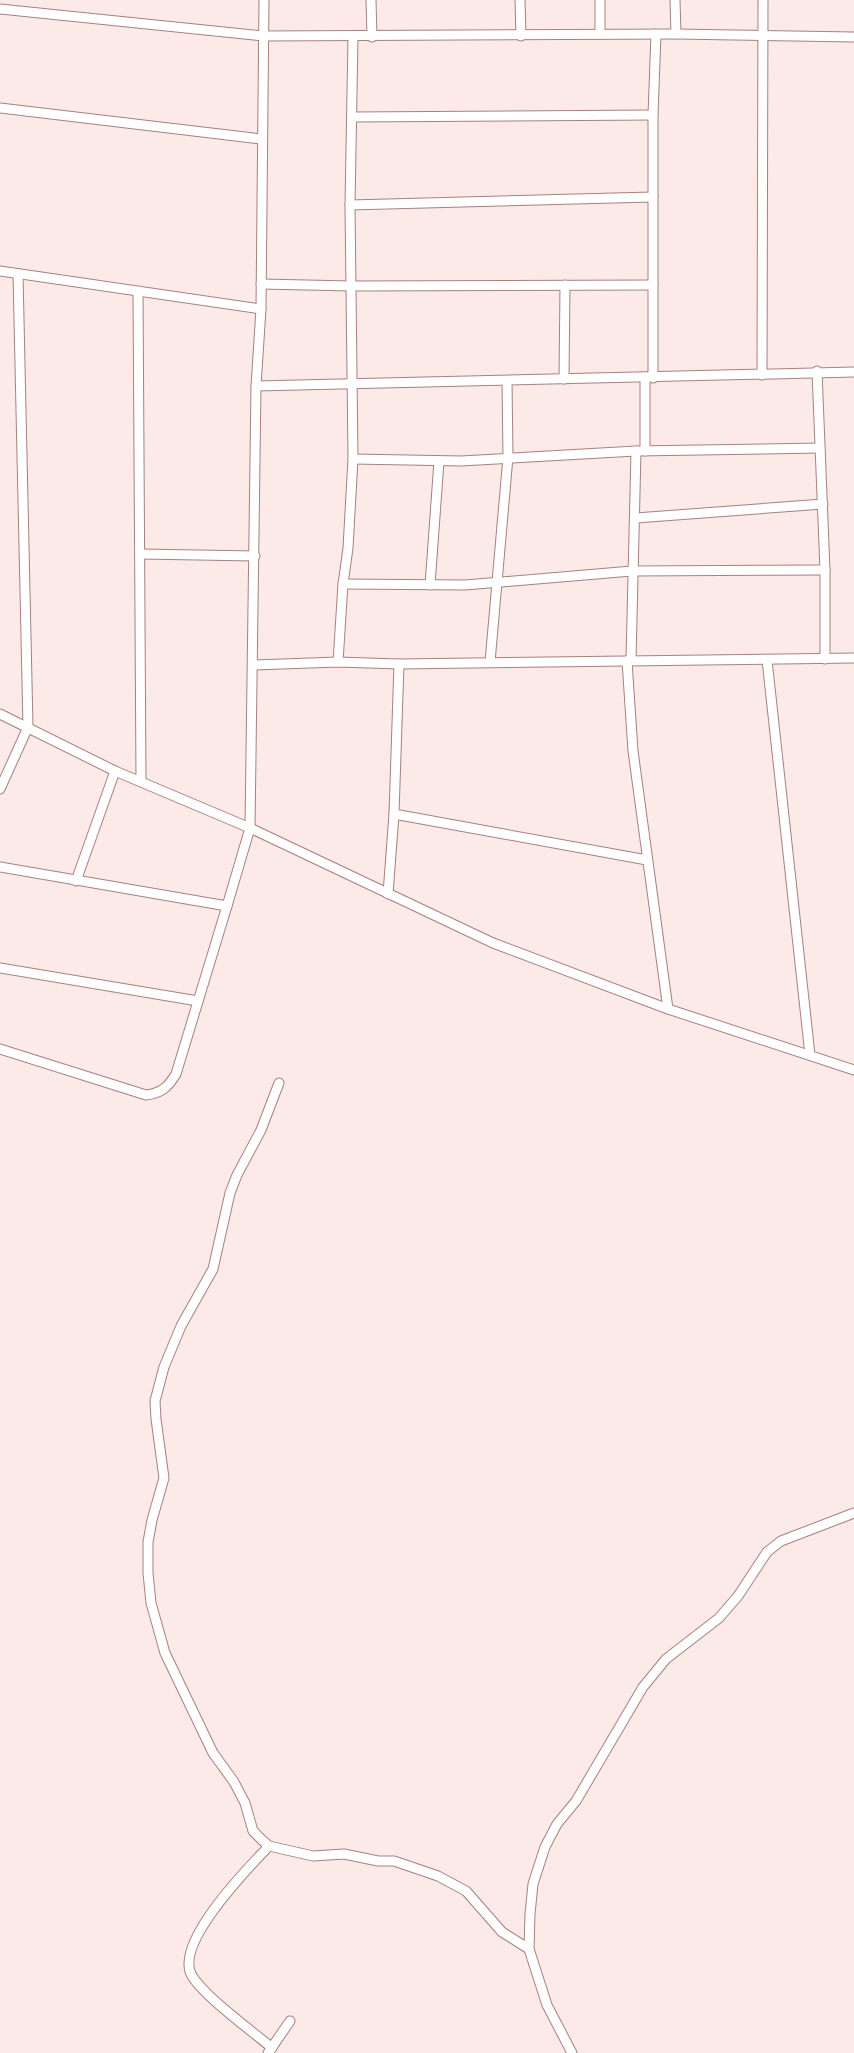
<svg xmlns="http://www.w3.org/2000/svg" width="854" height="2053" font-family="Signika,sans-serif">
<style>
.lines{fill:none;stroke-linecap:round;stroke-linejoin:round}
.minor-casing{stroke:#a8817b;stroke-width:11}
.minor{stroke:#fff;stroke-width:9}
</style>
<rect width="100%" height="100%" fill="#fbeae7"/>
<g class="lines">
<defs>
<g id="minor">
<polyline points="371,0 372,37"/>
<polyline points="520,0 521,36"/>
<polyline points="600,0 600,34"/>
<polyline points="675,0 676,34"/>
<polyline points="0,9 263,36 676,34 854,37"/>
<polyline points="0,108 261,139"/>
<polyline points="352,117 653,115"/>
<polyline points="350,205 653,197"/>
<polyline points="0,271 261,309"/>
<polyline points="261,284 351,286 653,285"/>
<polyline points="138,291 141,781"/>
<polyline points="817,371 825,570 825,659"/>
<polyline points="762,375 763,0"/>
<polyline points="645,378 645,451"/>
<polyline points="653,378 653,115 656,34"/>
<polyline points="564,379 565,285"/>
<polyline points="256,386 854,372"/>
<polyline points="353,459 461,461 636,451 820,448"/>
<polyline points="636,518 823,504"/>
<polyline points="140,554 255,556"/>
<polyline points="343,584 465,585 632,571 825,570"/>
<polyline points="430,585 439,461"/>
<polyline points="631,660 636,451"/>
<polyline points="767,660 810,1055"/>
<polyline points="627,661 633,751 668,1009"/>
<polyline points="338,662 343,584 348,548 353,459 350,205 353,37"/>
<polyline points="490,662 508,457 507,381"/>
<polyline points="254,665 338,662 399,664 854,658"/>
<polyline points="0,714 115,771 250,828 493,943 668,1009 854,1070"/>
<polyline points="0,789 28,727 18,274"/>
<polyline points="394,814 647,860"/>
<polyline points="0,867 227,906 250,828 256,386 261,309 264,0"/>
<polyline points="76,881 115,771"/>
<polyline points="388,894 394,814 399,664"/>
<polyline points="0,968 198,1001"/>
<path d="M0 1049 146 1095C162 1093 168 1087 176 1074L227 906"/>
<polyline points="279,1083 261,1130 237,1175 230,1193 213,1269 181,1326 164,1367 155,1401 156,1419 164,1478 152,1520 148,1542 148,1573 151,1603 165,1653 213,1753 234,1782 245,1803 253,1831 262,1840 269,1846 313,1856 344,1854 378,1861 394,1861 438,1876 466,1891 502,1932 529,1949"/>
<path d="M269 1846C248 1868 173 1944 192 1976 206 1998 251 2030 272 2048"/>
<polyline points="268,2053 290,2021"/>
<polyline points="572,2053 547,2005 529,1949 530,1914 533,1884 545,1847 557,1824 576,1801 643,1687 666,1659 719,1618 738,1596 767,1552 781,1541 854,1513"/>
</g>
</defs>
<!-- minor casing -->
<use href="#minor" class="minor-casing"/>
<!-- minor -->
<use href="#minor" class="minor"/>
</g>
</svg>
